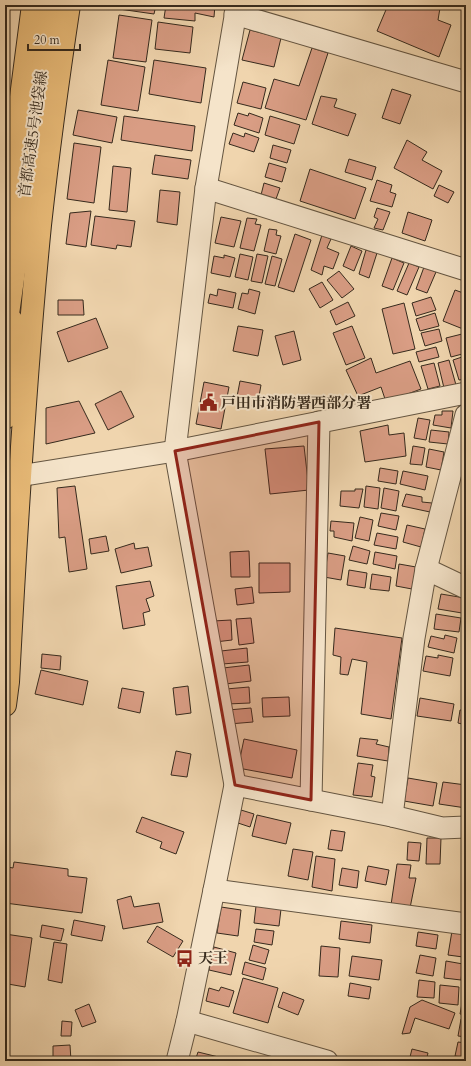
<svg xmlns="http://www.w3.org/2000/svg" width="471" height="1066" font-family="Cardo,'Noto Serif JP',serif">
<style>
.building{fill:#d99d84;stroke:#362a1d}
.lines{fill:none;stroke-linecap:round;stroke-linejoin:round}
.minor-casing{stroke:#645541;stroke-width:23}
.highway-casing{stroke:#362a1d;stroke-width:24}
.minor{stroke:#f5e4ca;stroke-width:21}
.highway{stroke:#e8ba77;stroke-width:22}
.marked{fill:#8f2418;fill-opacity:0.2;stroke:#8f2418;stroke-width:3;stroke-linejoin:round}
.labels{text-anchor:middle;stroke-width:4;stroke-linejoin:round;paint-order:stroke}
.street-label{font-size:15px;fill:#362a1d;stroke:#f5e4ca}
.poi-label{font-size:15px;font-weight:bold;fill:#362a1d;stroke:#f5e4ca;text-anchor:start}
</style>
<rect width="100%" height="100%" fill="#f0d5ae"/>
<filter id="stains"><feTurbulence type="fractalNoise" baseFrequency=".005" numOctaves="4"/><feColorMatrix values="0 0 0 0 .2 0 0 0 0 .09 0 0 0 0 .02 0 0 0 .5 -.17"/></filter>
<radialGradient id="worn" r=".72"><stop offset=".6" stop-color="#630" stop-opacity="0"/><stop offset="1" stop-color="#630" stop-opacity=".3"/></radialGradient>
<!-- building -->
<g class="building">
<polygon points="112,5 156,5 154,14 112,8"/>
<polygon points="166,5 215,5 214,17 195,13 195,21 164,18"/>
<polygon points="388,5 432,5 440,8 438,20 451,25 439,57 377,31"/>
<polygon points="119,15 152,20 146,62 113,58"/>
<polygon points="158,22 193,27 190,53 155,49"/>
<polygon points="250,30 281,38 274,67 242,60"/>
<polygon points="312,48 328,53 306,120 265,108 274,79 299,86"/>
<polygon points="108,60 145,67 138,111 101,105"/>
<polygon points="154,60 206,68 201,103 149,94"/>
<polygon points="243,82 266,88 261,109 237,103"/>
<polygon points="392,89 411,95 400,124 382,118"/>
<polygon points="321,96 337,99 334,107 356,114 348,136 312,124"/>
<polygon points="78,110 117,117 112,143 73,135"/>
<polygon points="238,113 248,116 249,113 263,118 259,133 234,125"/>
<polygon points="124,116 195,126 192,151 121,140"/>
<polygon points="270,116 300,125 294,144 265,135"/>
<polygon points="233,133 244,137 245,133 259,138 254,152 229,144"/>
<polygon points="407,140 427,152 422,160 442,171 433,189 394,168"/>
<polygon points="74,143 101,147 94,203 67,199"/>
<polygon points="273,145 291,150 287,163 270,158"/>
<polygon points="155,155 191,160 188,179 152,174"/>
<polygon points="349,159 376,167 372,180 345,172"/>
<polygon points="269,163 286,168 282,182 265,177"/>
<polygon points="113,166 131,168 127,212 109,210"/>
<polygon points="310,169 366,188 355,219 300,201"/>
<polygon points="377,180 392,185 390,192 396,194 392,207 370,201"/>
<polygon points="264,183 280,188 276,199 261,195"/>
<polygon points="439,185 454,192 448,203 434,196"/>
<polygon points="160,190 180,192 177,225 157,222"/>
<polygon points="377,208 390,212 383,230 374,228 378,219 374,217"/>
<polygon points="91,211 86,247 66,244 70,213"/>
<polygon points="408,212 432,220 425,241 402,233"/>
<polygon points="95,216 135,221 131,247 117,245 116,249 91,245"/>
<polygon points="221,217 241,221 234,247 215,243"/>
<polygon points="247,218 257,219 255,224 261,225 254,251 240,248"/>
<polygon points="269,229 277,230 276,235 281,236 276,254 264,251"/>
<polygon points="295,234 311,240 294,292 278,287"/>
<polygon points="322,235 331,239 327,248 339,253 333,269 324,266 322,275 311,270"/>
<polygon points="351,246 362,251 354,271 343,266"/>
<polygon points="366,250 377,253 369,278 359,274"/>
<polygon points="240,254 253,257 248,280 235,277"/>
<polygon points="257,254 268,256 262,283 251,281"/>
<polygon points="224,255 235,258 230,277 211,273 214,256 224,258"/>
<polygon points="272,256 282,259 275,286 265,284"/>
<polygon points="392,258 404,263 393,290 382,286"/>
<polygon points="409,263 419,267 407,295 397,291"/>
<polygon points="424,267 436,272 427,293 416,289"/>
<polygon points="339,271 354,289 342,298 327,280"/>
<polygon points="322,282 333,300 320,308 309,289"/>
<polygon points="218,289 236,293 233,308 208,303 210,294 217,296"/>
<polygon points="249,289 260,292 255,314 238,309 242,293 248,294"/>
<polygon points="455,290 466,294 466,321 463,329 443,321"/>
<polygon points="431,297 436,310 416,316 412,303"/>
<polygon points="58,300 83,300 84,315 58,315"/>
<polygon points="348,302 355,316 336,325 330,311"/>
<polygon points="404,303 415,349 393,354 382,309"/>
<polygon points="435,313 439,326 420,331 416,319"/>
<polygon points="96,318 108,348 68,362 57,332"/>
<polygon points="238,326 263,330 258,356 233,351"/>
<polygon points="352,326 365,358 346,365 333,333"/>
<polygon points="439,329 442,341 425,346 421,333"/>
<polygon points="294,331 301,360 283,365 275,336"/>
<polygon points="462,334 463,340 466,339 466,353 451,357 446,338"/>
<polygon points="436,347 439,357 419,362 416,352"/>
<polygon points="462,357 464,361 466,362 466,379 459,380 453,360"/>
<polygon points="371,358 376,373 410,361 421,389 386,402 381,387 358,396 346,370"/>
<polygon points="449,360 456,385 444,388 438,363"/>
<polygon points="434,363 440,386 428,389 421,366"/>
<polygon points="240,381 261,385 257,407 236,402"/>
<polygon points="204,382 229,387 221,429 196,424"/>
<polygon points="121,391 134,417 108,430 95,404"/>
<polygon points="79,401 95,433 46,444 46,408"/>
<polygon points="442,411 453,411 451,428 433,425 435,415 442,415"/>
<polygon points="418,418 430,420 426,440 414,438"/>
<polygon points="388,425 389,435 404,433 406,456 365,462 360,431"/>
<polygon points="431,430 449,432 448,444 429,442"/>
<polygon points="304,446 309,490 270,494 265,449"/>
<polygon points="413,446 425,448 422,465 410,464"/>
<polygon points="429,449 444,452 441,470 426,467"/>
<polygon points="380,468 398,471 396,484 378,481"/>
<polygon points="403,471 428,476 425,490 400,484"/>
<polygon points="75,486 87,569 69,572 65,537 59,538 57,488"/>
<polygon points="366,486 380,488 378,509 364,507"/>
<polygon points="384,488 399,491 396,511 381,508"/>
<polygon points="355,489 363,489 359,508 340,506 341,491 355,491"/>
<polygon points="406,494 422,497 422,502 432,503 430,512 402,506"/>
<polygon points="381,513 399,516 396,530 378,526"/>
<polygon points="360,517 373,520 369,541 355,538"/>
<polygon points="331,521 354,523 352,541 334,537 334,531 330,531"/>
<polygon points="407,525 425,529 421,547 403,542"/>
<polygon points="377,533 398,537 396,549 374,545"/>
<polygon points="106,536 109,551 91,554 89,539"/>
<polygon points="134,543 135,549 148,547 152,566 121,573 115,549"/>
<polygon points="353,546 370,551 367,564 349,560"/>
<polygon points="249,551 250,577 231,577 230,552"/>
<polygon points="375,552 397,556 395,569 373,564"/>
<polygon points="328,553 345,556 341,580 324,577"/>
<polygon points="259,563 290,563 290,592 259,593"/>
<polygon points="399,564 416,567 412,589 396,586"/>
<polygon points="349,570 367,573 365,588 347,585"/>
<polygon points="372,574 391,577 389,591 370,589"/>
<polygon points="150,581 154,596 146,599 150,611 143,613 145,625 123,629 116,586"/>
<polygon points="252,587 254,603 237,605 235,589"/>
<polygon points="441,594 465,598 462,613 438,609"/>
<polygon points="436,614 461,618 459,632 434,629"/>
<polygon points="251,618 254,643 239,645 236,619"/>
<polygon points="231,620 232,640 215,642 213,621"/>
<polygon points="335,628 402,638 391,719 361,714 367,662 352,659 348,675 340,674 341,657 333,655"/>
<polygon points="445,635 457,638 454,653 428,647 431,636 444,639"/>
<polygon points="466,643 466,661 462,660"/>
<polygon points="247,648 248,662 222,664 221,651"/>
<polygon points="42,654 61,656 60,670 41,668"/>
<polygon points="438,655 453,658 450,676 423,671 426,656 438,658"/>
<polygon points="249,665 251,681 225,684 223,668"/>
<polygon points="41,670 88,681 83,705 35,694"/>
<polygon points="465,677 466,677 466,691 462,690"/>
<polygon points="188,686 191,713 176,715 173,688"/>
<polygon points="249,687 250,703 227,704 226,689"/>
<polygon points="122,688 144,692 140,713 118,708"/>
<polygon points="289,697 290,716 263,717 262,698"/>
<polygon points="420,698 454,704 451,721 417,716"/>
<polygon points="251,708 253,722 229,724 228,710"/>
<polygon points="460,710 466,710 466,725 458,723"/>
<polygon points="360,738 378,740 376,744 389,747 388,761 357,756"/>
<polygon points="244,739 297,750 292,778 238,768"/>
<polygon points="176,751 191,754 187,777 171,775"/>
<polygon points="358,763 373,765 371,776 375,777 372,797 353,795"/>
<polygon points="408,778 437,783 433,806 404,801"/>
<polygon points="443,782 466,785 466,808 439,804"/>
<polygon points="241,810 254,814 250,827 238,823"/>
<polygon points="257,815 291,823 286,844 252,836"/>
<polygon points="142,817 184,832 176,854 160,848 162,842 136,832"/>
<polygon points="331,830 345,832 342,851 328,849"/>
<polygon points="427,838 441,838 440,864 426,864"/>
<polygon points="408,842 421,843 419,861 407,860"/>
<polygon points="293,849 313,852 308,880 288,876"/>
<polygon points="316,856 335,859 332,891 312,887"/>
<polygon points="14,862 68,869 68,876 87,878 82,913 5,903 5,888 8,867 13,868"/>
<polygon points="397,864 411,865 409,878 416,878 410,908 391,905"/>
<polygon points="368,866 389,870 386,885 365,881"/>
<polygon points="342,868 359,871 357,888 339,885"/>
<polygon points="131,896 134,907 159,903 163,922 123,929 117,900"/>
<polygon points="256,906 281,909 279,926 254,923"/>
<polygon points="221,907 241,910 238,936 217,933"/>
<polygon points="74,920 105,926 102,941 71,935"/>
<polygon points="341,921 372,925 370,943 339,939"/>
<polygon points="42,925 64,929 61,941 40,937"/>
<polygon points="157,926 183,941 173,957 147,942"/>
<polygon points="256,929 274,931 272,945 254,942"/>
<polygon points="452,931 466,932 463,957 448,955"/>
<polygon points="418,932 438,935 436,949 416,946"/>
<polygon points="5,934 32,938 25,987 8,984 7,999 5,999"/>
<polygon points="54,942 67,944 62,983 48,980"/>
<polygon points="253,945 269,950 265,964 249,960"/>
<polygon points="321,946 340,948 338,977 319,976"/>
<polygon points="214,947 236,953 231,975 209,970"/>
<polygon points="420,955 436,958 433,976 416,973"/>
<polygon points="352,956 382,960 379,980 349,976"/>
<polygon points="446,961 463,964 461,980 444,978"/>
<polygon points="245,962 266,968 263,980 242,974"/>
<polygon points="243,978 278,988 268,1023 233,1013"/>
<polygon points="419,980 435,982 434,998 417,997"/>
<polygon points="350,983 371,987 369,999 348,996"/>
<polygon points="440,985 459,987 458,1005 439,1003"/>
<polygon points="221,987 234,991 229,1007 206,1001 209,988 219,991"/>
<polygon points="283,992 304,1000 298,1015 278,1007"/>
<polygon points="463,998 466,999 466,1015 460,1014"/>
<polygon points="422,1000 455,1013 449,1029 415,1018 410,1033 402,1034 410,1007"/>
<polygon points="89,1004 96,1022 82,1027 75,1010"/>
<polygon points="461,1019 466,1019 466,1037 458,1036"/>
<polygon points="62,1021 72,1022 71,1036 61,1036"/>
<polygon points="458,1042 466,1043 466,1058 455,1056"/>
<polygon points="70,1045 71,1061 53,1061 53,1046"/>
<polygon points="412,1049 428,1053 426,1061 409,1061"/>
<polygon points="198,1052 235,1061 195,1061"/>
<polygon points="85,1057 109,1061 84,1061"/>
</g>
<g class="lines">
<defs>
<g id="minor">
<polyline points="235,14 466,82"/>
<polyline points="206,188 466,270"/>
<polyline points="19,476 175,451 466,393"/>
<polyline points="426,569 466,588"/>
<polyline points="235,785 392,816 442,828 466,827"/>
<polyline points="311,800 319,422"/>
<polyline points="392,816 414,638 426,569 466,415"/>
<polyline points="214,890 466,924"/>
<polyline points="187,1021 327,1061"/>
<polyline points="177,1061 187,1021 214,890 235,785 175,451 206,188 237,5"/>
</g>
<g id="highway">
<polyline points="5,220 33,5"/>
<polyline points="5,335 52,5"/>
<polyline points="5,418 12,321"/>
<path d="M5 705 8 682C16 529 25 377 40 225 48 152 58 78 69 5"/>
</g>
</defs>
<!-- minor casing -->
<use href="#minor" class="minor-casing"/>
<!-- highway casing -->
<use href="#highway" class="highway-casing"/>
<!-- minor -->
<use href="#minor" class="minor"/>
<!-- highway -->
<use href="#highway" class="highway"/>
</g>
<!-- marked area -->
<path class="marked" d="M319 422 311 800 235 785 175 451Z"/>
<!-- icons -->
<defs>
<symbol id="civic-bare" viewBox="-9 -9 18 18"><path d="M-.6-6.5H3V-4.5H.6V-3L4-1V1h2V6H-6V1h2V-1L-.6-3ZM-1.2 2.5V6h2.4V2.5Z" fill="#8f2418" stroke="#f5e4ca" stroke-width="2.5" paint-order="stroke"/></symbol>
<symbol id="bus-bare" viewBox="-9 -9 18 18"><path d="M-5-6H5V4H4V6H2V4H-2V6H-4V4H-5ZM-3.5-4V0h7V-4ZM-3.5 1.2v1.5H-2V1.2ZM2 1.2v1.5H3.5V1.2Z" fill="#8f2418" stroke="#f5e4ca" stroke-width="2.5" paint-order="stroke"/></symbol>
</defs>
<g fill-rule="evenodd">
<use href="#civic-bare" x="196" y="390" width="25" height="25"/>
<use href="#bus-bare" x="172" y="946" width="25" height="25"/>
</g>
<g class="labels">
<!-- street labels -->
<g class="street-label">
<text transform="translate(33 134) rotate(-82)" y="5">首都高速5号池袋線</text>
</g>
<!-- poi labels -->
<g class="poi-label">
<text x="221" y="408">戸田市消防署西部分署</text>
<text x="198" y="963">天王</text>
</g>
</g>
<!-- margin -->
<rect width="471" height="1066" fill="none" stroke="#f0d5ae" stroke-width="20"/>
<rect x="6" y="6" width="459" height="1054" fill="none" stroke="#362a1d" stroke-width="2"/>
<rect x="10" y="10" width="451" height="1046" fill="none" stroke="#362a1d"/>
<!-- scale -->
<path d="M28 44v6h52v-6" fill="none" stroke="#362a1d" stroke-width="2"/>
<text x="34" y="44" font-size="12" fill="#362a1d" stroke="#f5e4ca" stroke-width="3" paint-order="stroke">20 m</text>
<rect width="100%" height="100%" filter="url(#stains)"/>
<rect width="100%" height="100%" fill="url(#worn)"/>
</svg>
